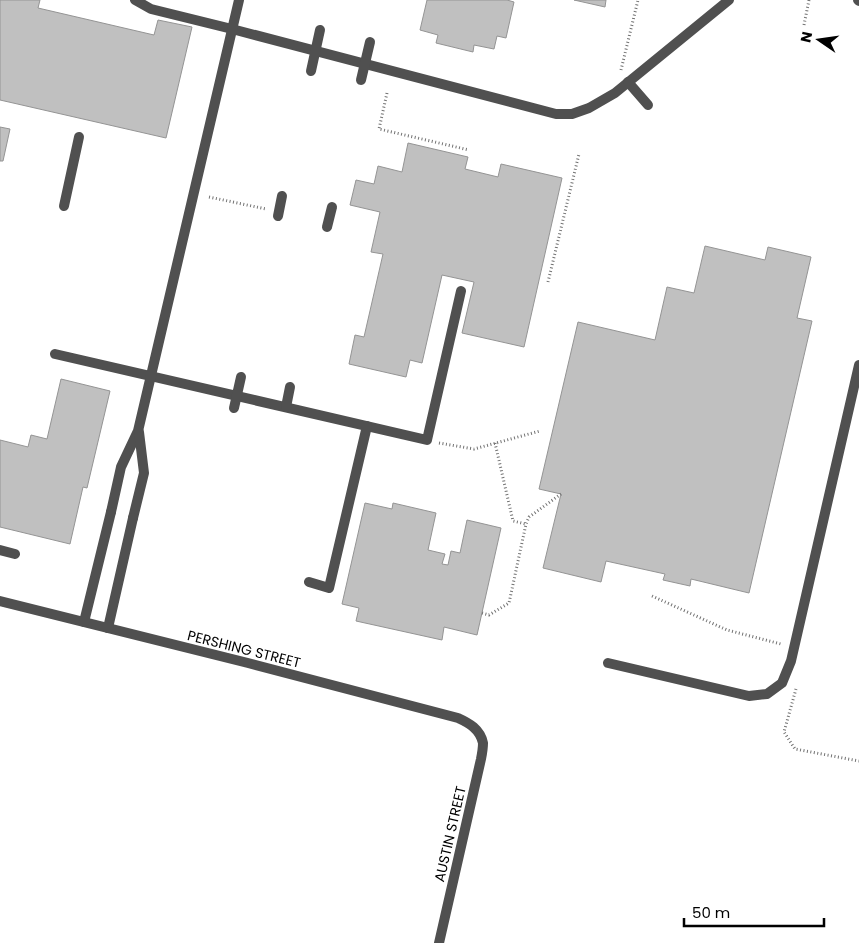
<svg xmlns="http://www.w3.org/2000/svg" width="859" height="943" font-family="Poppins,sans-serif">
<style>
.building{fill:#c0c0c0;stroke:#949494}
.lines{fill:none;stroke-linecap:round;stroke-linejoin:round}
.path{stroke:#727272;stroke-width:3;stroke-dasharray:1 2.5;stroke-linecap:butt}
.lane{stroke:#505050;stroke-width:10}
.street{stroke:#505050;stroke-width:10}
.labels{text-anchor:middle;stroke-width:4;stroke-linejoin:round;paint-order:stroke}
.street-label{font-size:14px;fill:#000;stroke:#fff}
</style>
<rect width="100%" height="100%" fill="#fff"/>
<!-- building -->
<g class="building">
<polygon points="0,0 40,0 38,8 154,35 158,20 192,27 166,138 0,100"/>
<polygon points="427,0 507,0 514,2 506,38 497,36 494,49 474,45 473,52 436,43 438,35 420,30"/>
<polygon points="574,0 606,0 605,7"/>
<polygon points="0,127 10,129 3,161 0,161"/>
<polygon points="408,143 468,157 465,169 498,177 501,164 562,178 524,347 462,333 474,282 442,275 422,363 410,360 406,377 349,364 355,335 364,337 383,254 371,252 380,212 350,205 356,180 374,184 378,166 402,172"/>
<polygon points="705,246 765,260 768,247 811,257 797,318 812,321 749,593 691,579 690,586 663,580 665,574 606,561 601,582 543,568 561,494 539,489 578,322 655,340 667,287 694,293"/>
<polygon points="61,379 110,391 87,488 83,487 70,544 0,527 0,440 28,447 31,435 47,439"/>
<polygon points="365,503 392,509 393,503 436,513 428,550 445,554 442,564 448,565 451,551 460,553 467,520 501,528 477,635 444,627 442,640 356,621 359,608 342,604"/>
</g>
<g class="lines">
<!-- path -->
<g class="path">
<polyline points="804,25 809,0"/>
<polyline points="621,70 638,0"/>
<polyline points="387,93 379,129 469,150"/>
<polyline points="209,197 266,209"/>
<polyline points="548,282 579,154"/>
<polyline points="439,443 474,449 540,431"/>
<polyline points="495,443 513,521 526,524"/>
<polyline points="652,596 727,630 781,644"/>
<polyline points="482,613 489,615 509,603 526,524 529,517 561,494"/>
<polyline points="796,689 784,732 795,749 859,761"/>
</g>
<!-- lane -->
<g class="lane">
<polyline points="135,0 151,9 232,29 556,114 572,114 589,108 615,93 729,0"/>
<polyline points="858,0 859,1"/>
<polyline points="311,71 320,30"/>
<polyline points="361,80 370,42"/>
<polyline points="628,82 648,105"/>
<polyline points="64,206 79,137"/>
<polyline points="278,216 282,196"/>
<polyline points="327,227 332,207"/>
<polyline points="55,354 427,440 461,291"/>
<polyline points="286,407 290,387"/>
<polyline points="234,408 241,377"/>
<polyline points="111,512 121,467 138,431 239,0"/>
<polyline points="133,518 144,473 139,432"/>
<polyline points="0,550 15,554"/>
<polyline points="309,582 329,588 367,426"/>
<polyline points="608,663 749,696 767,694 782,683 791,661 859,365"/>
</g>
<!-- street -->
<g class="street">
<path d="M0 601 248 663 458 718C469 723 480 729 483 743 483 748 482 754 481 759L439 943"/>
<polyline points="84,622 111,512"/>
<polyline points="108,628 133,518"/>
</g>
</g>
<g class="labels">
<!-- street labels -->
<g class="street-label">
<text transform="translate(244 649) rotate(14)" y="5">PERSHING STREET</text>
<text transform="translate(450 834) rotate(-77)" y="5">AUSTIN STREET</text>
</g>
</g>
<!-- north arrow -->
<g transform="translate(819 40) rotate(283)" stroke="#ffffff" stroke-width="4" paint-order="stroke">
<path d="M0-4L9 19L0 12L-9 19Z" fill="#000000"/>
<text y="-8" font-size="14" font-weight="bold" text-anchor="middle" fill="#000000">N</text>
</g>
<!-- scale -->
<path d="M684 918v8h140v-8" fill="none" stroke="#000000" stroke-width="2.5"/>
<text x="692" y="918" font-size="15" fill="#000000" stroke="#ffffff" stroke-width="4" paint-order="stroke">50 m</text>
</svg>
